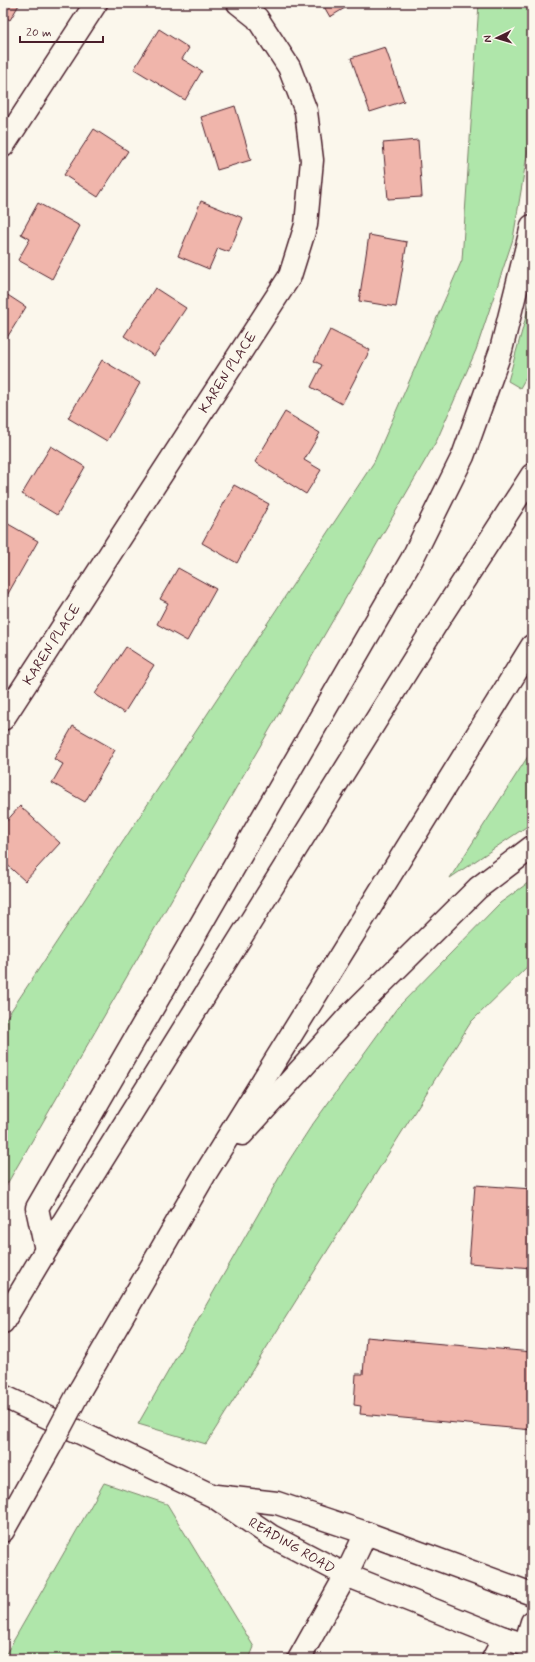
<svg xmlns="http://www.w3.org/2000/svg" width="535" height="1662" font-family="Mynerve,sans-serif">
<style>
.green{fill:#afe6aa;stroke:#7c826a}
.building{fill:#f0b5ab;stroke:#4a1f2b}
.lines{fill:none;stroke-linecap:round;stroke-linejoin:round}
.minor-casing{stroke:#4a1f2b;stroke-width:25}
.highway-casing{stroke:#4a1f2b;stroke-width:25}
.minor{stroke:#fbf7ec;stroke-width:22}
.highway{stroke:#fbf7ec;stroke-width:22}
.highway-bridge-casing{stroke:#4a1f2b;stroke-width:25;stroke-linecap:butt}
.highway-bridge{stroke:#fbf7ec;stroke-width:22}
.labels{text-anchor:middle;stroke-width:3;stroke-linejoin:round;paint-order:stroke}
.street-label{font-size:14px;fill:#4a1f2b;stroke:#fbf7ec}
</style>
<rect width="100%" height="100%" fill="#fbf7ec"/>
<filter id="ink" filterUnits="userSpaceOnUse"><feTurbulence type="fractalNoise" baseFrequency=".025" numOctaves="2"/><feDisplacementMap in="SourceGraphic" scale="8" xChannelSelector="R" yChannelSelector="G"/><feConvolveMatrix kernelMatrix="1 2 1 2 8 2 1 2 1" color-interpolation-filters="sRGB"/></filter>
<g filter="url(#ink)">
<!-- green -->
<g class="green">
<polygon points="479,3 532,3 532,125 513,239 476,350 437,440 3,1191 3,1023 374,462 462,260"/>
<polygon points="532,295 532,367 520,388 508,381"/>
<polygon points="532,750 532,823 450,878"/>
<polygon points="532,880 532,962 471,1022 206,1444 138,1424 288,1162 310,1128 397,1008 500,903"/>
<polygon points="104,1483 167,1504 254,1647 249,1659 3,1659"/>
</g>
<!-- building -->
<g class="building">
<polygon points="3,3 20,3 10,20 3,16"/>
<polygon points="322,3 353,3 330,17"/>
<polygon points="159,29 189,48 182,59 202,71 185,100 134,69"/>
<polygon points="385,47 404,101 370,112 351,58"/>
<polygon points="235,106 251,160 217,170 201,117"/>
<polygon points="94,129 128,151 98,197 64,175"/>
<polygon points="418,140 422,197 388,199 383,143"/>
<polygon points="201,201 243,218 229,252 218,248 209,269 178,256"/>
<polygon points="38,203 80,226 52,279 18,260 30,239 21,234"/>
<polygon points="369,235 407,242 396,307 359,301"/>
<polygon points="155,288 186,308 154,356 124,336"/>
<polygon points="3,292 26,307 3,344"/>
<polygon points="330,330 370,350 342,404 311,387 322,365 314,361"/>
<polygon points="102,360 140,383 107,441 68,418"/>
<polygon points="285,412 320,433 304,460 321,470 306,494 255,462"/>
<polygon points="51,446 85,467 57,515 22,494"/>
<polygon points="234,485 269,504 237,563 202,543"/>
<polygon points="3,521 38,541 5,599 3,598"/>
<polygon points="178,568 216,589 187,641 157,624 168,603 160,599"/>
<polygon points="126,647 154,665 124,713 95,694"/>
<polygon points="73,726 115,750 85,802 52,783 63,764 54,759"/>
<polygon points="20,806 60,843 25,881 3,861 3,825"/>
<polygon points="475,1185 532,1189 532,1268 469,1263"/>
<polygon points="366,1337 532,1352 532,1430 360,1414 361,1406 354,1405 356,1374 363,1374"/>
</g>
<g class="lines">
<defs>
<g id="minor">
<polyline points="3,146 96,3"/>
<polyline points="3,719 290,276 306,225 312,160 306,111 289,67 257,18 238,3"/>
<polyline points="3,1396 213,1496 271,1536 346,1575 504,1638 532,1647"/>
<polyline points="216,1496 277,1503 366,1533 532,1594"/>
<polyline points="525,1645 532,1622"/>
<polyline points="299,1659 346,1575 366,1533"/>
<polyline points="493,1659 504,1638"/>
</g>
<g id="highway">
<polyline points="242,1134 351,1014 478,888 532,847"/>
<polyline points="46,1250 37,1208 412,559 463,456 501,350 532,226"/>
<polyline points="3,1322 46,1250 441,616 532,475"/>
<polyline points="80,1390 205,1174 532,646"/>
<polyline points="3,1531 51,1445"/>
</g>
</defs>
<!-- minor casing -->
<use href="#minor" class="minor-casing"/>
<!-- highway casing -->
<use href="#highway" class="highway-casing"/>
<!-- minor -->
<use href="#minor" class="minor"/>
<!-- highway -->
<use href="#highway" class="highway"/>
<defs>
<polyline id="highway-bridge" points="51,1445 80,1390"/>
</defs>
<!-- highway-bridge casing -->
<use href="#highway-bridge" class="highway-bridge-casing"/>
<!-- highway-bridge -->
<use href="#highway-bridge" class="highway-bridge"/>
</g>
</g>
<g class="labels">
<!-- street labels -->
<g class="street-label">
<text transform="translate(227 372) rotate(-57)" y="5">KAREN PLACE</text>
<text transform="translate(51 644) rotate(-57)" y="5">KAREN PLACE</text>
<text transform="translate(292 1545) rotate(30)" y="5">READING ROAD</text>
</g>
</g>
<!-- margin -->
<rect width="535" height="1662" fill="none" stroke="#fbf7ec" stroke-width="16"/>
<rect x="8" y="8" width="519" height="1646" fill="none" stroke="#4a1f2b" stroke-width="1.5" filter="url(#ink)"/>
<!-- north arrow -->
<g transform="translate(497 38) rotate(265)" stroke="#fbf7ec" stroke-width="3" paint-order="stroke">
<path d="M0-3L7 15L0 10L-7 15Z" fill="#4a1f2b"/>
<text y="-6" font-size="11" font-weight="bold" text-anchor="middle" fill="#4a1f2b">N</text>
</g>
<!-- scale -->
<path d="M20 36v6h83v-6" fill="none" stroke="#4a1f2b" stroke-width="2"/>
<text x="26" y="36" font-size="12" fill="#4a1f2b" stroke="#fbf7ec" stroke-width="3" paint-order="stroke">20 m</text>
</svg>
